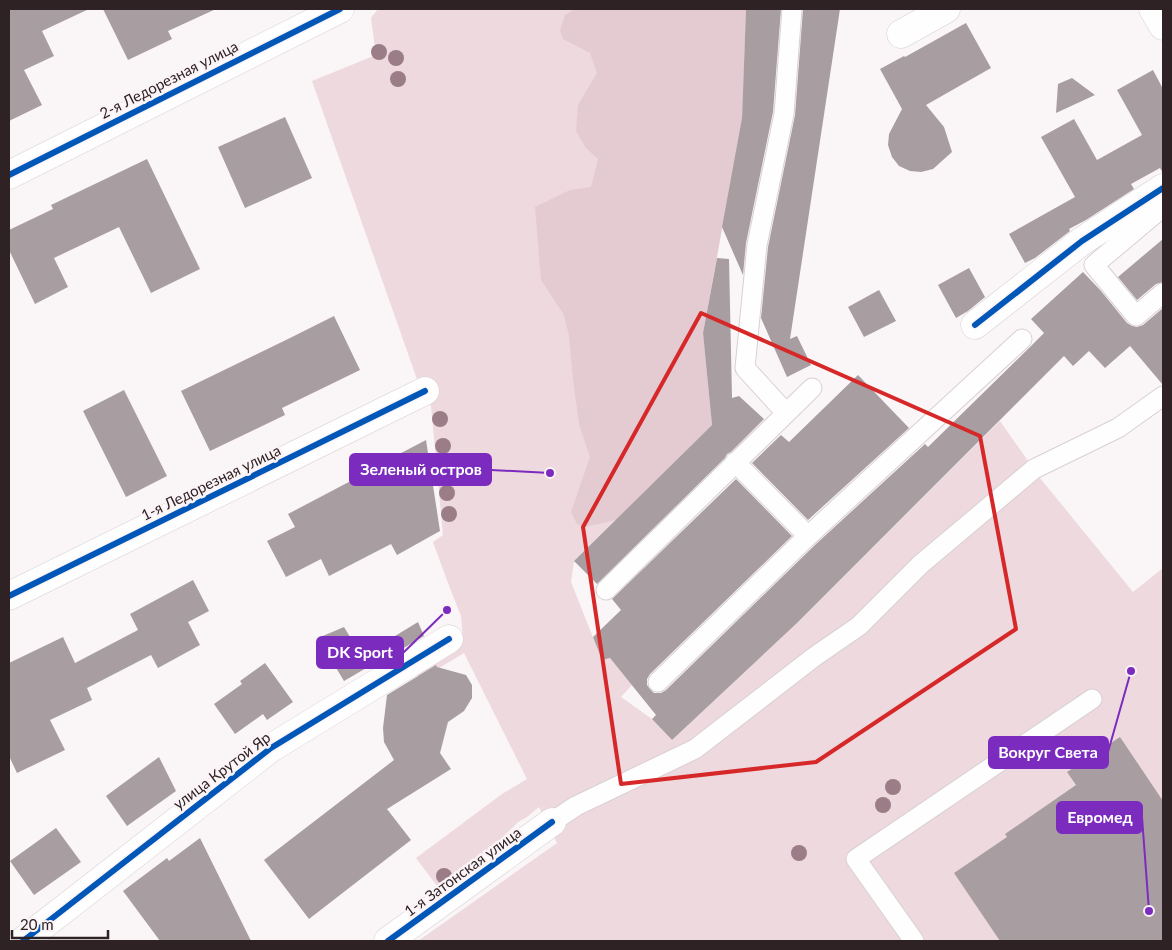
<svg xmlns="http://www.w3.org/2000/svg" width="1172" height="950" font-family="Lato,sans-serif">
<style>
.green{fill:#edd9de}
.forest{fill:#e4cbd2}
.building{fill:#a89ea1}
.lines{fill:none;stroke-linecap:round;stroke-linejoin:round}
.lane-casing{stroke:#d9d0d3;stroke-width:21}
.street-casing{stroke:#d9d0d3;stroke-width:29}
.lane{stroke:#fefefe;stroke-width:19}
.street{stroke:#fefefe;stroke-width:28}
.cycleway-casing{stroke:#fbf4f6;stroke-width:9}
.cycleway{stroke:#0057b8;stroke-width:6}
.tree{fill:#9a7d87}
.marked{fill:none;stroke:#d62828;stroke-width:4;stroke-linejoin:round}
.labels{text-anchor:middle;stroke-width:5;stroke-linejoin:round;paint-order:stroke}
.street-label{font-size:15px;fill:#2e2225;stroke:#fbf4f6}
.leader{fill:none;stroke:#7b2cbf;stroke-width:2}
.callout-dot{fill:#7b2cbf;stroke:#fbf4f6;stroke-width:2}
.callout{fill:#7b2cbf;stroke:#7b2cbf;stroke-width:2}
.callout-label{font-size:16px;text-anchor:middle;font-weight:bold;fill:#fff}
</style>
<rect width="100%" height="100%" fill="#faf5f7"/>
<path class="green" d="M378,9H746L742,119L703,333L712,425L574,561L571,582L602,660L610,658L632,685L621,697L652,719L672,740L797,623L1000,421L1040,478L1133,592L1163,568V941H418L557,843L539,807L527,817L518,822L493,847L437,886L416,858L502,794L527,779L464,653L419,680L415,667L463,640L461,616L448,583L433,542L443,535L431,406L418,382L312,81L376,55L371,18Z"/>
<path class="forest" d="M575,9H746L742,119L703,333L712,425L616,520L585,527L577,524L571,512L590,457L579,424L573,379L569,336L564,315L541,280L535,207L570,190L591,187L598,159L586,148L576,131L578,105L597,73L590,53L563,39L560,30L565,15Z"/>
<g class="building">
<path d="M9,9H89L42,31L54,56L24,70L42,105L9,121Z"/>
<path d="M103,9H216L168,31L172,39L128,60Z"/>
<path d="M746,9H781L773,112L746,243L743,275L722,227L742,118Z"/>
<path d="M803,9H840L790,339L797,336L811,365L787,377L761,318L768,247L795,115Z"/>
<path d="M966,23L991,68L926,105L944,127L952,152L933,169L921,172L910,171L899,166L892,157L888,145L889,134L902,109L880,69L904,56L905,57Z"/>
<path d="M1153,70L1163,89V173L1160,168L1131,184L1134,189L1086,220L1069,229L1070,231L1035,258L1025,263L1009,234L1075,197L1041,137L1074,119L1097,160L1142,135L1117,90Z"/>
<path d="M1072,78L1095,95L1056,113L1058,84Z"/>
<path d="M285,117L312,178L245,208L218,147Z"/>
<path d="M147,159L200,269L151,293L119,227L54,258L68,287L35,304L9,250V230L53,209L51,205Z"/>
<path d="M1163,239V282L1156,284L1137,300L1118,277Z"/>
<path d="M717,258L729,259L732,398L739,396L764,419L731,452L727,454L725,458L597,584L574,561L712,425L703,333Z"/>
<path d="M969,268L985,297L968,311L956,318L938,285Z"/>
<path d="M1083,272L1101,291L1127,323L1132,326L1137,327L1143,325L1163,308V385L1130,346L1105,368L1089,351L1073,366L1064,356L797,623L672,740L652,719L656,715L610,658L602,660L593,637L621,610L612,599L736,479L792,536L650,674L647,679V685L650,689L654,693H661L666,690L816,544L925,444L928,447L1030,347L1044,333L1031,319Z"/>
<path d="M879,290L896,321L864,337L848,307Z"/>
<path d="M334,316L360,370L282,408L285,415L210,451L181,391L288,339Z"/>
<path d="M858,375L909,428L808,520L752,463L781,435L789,442Z"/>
<path d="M124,390L167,476L126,497L83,411Z"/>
<path d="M426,440L440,531L397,555L391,544L329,576L321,559L286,577L267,541L295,527L288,514L364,474L363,473Z"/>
<path d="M193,580L209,611L188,622L200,645L158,668L151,655L87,688L92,700L50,720L65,750L17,773L9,756V663L63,637L75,663L138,630L130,614Z"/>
<path d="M418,622L424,636L392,655L395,636Z"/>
<path d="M344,627L368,667L344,681L318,638Z"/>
<path d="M265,663L293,702L267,720L263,714L235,734L214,704L242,684L240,681Z"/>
<path d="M436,665L437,667L466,675L472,685V698L464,711L448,722L440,753L451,769L387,809L411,840L309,919L264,860L394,760L384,742L383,728L387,695Z"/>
<path d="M1120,737L1163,801V941H1000L954,873L1007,837L1005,834L1076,785L1067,772Z"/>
<path d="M159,757L176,791L127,826L106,796Z"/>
<path d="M56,828L81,862L34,895L10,861Z"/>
<path d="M200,838L251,941H160L123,891L167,858L169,861Z"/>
</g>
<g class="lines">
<g class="lane-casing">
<g id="lane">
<path d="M1163,207L1094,265L1136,316L1163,293"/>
<path d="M786,413L745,368L757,245L784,114L792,9"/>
<path d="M735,462L808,536"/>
<path d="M606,590L812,388"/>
<path d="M658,682L808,536L1022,339"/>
<path d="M552,822L576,806L695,749L814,657L859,626L921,564L1034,469L1118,428L1163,396"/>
<path d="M914,941L856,859L1092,699"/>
</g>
</g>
<g class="street-casing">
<g id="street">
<path d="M1153,9L1163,26"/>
<path d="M901,34L946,9"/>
<path d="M9,175L340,9"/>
<path d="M975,325L1082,241L1163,188"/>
<path d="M9,596L425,391"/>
<path d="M23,941L271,748L449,639"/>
<path d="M388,941L552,822"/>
</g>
</g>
<use href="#lane" class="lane"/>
<use href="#street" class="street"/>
<g class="cycleway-casing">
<g id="cycleway">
<path d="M9,175L340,9"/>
<path d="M975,325L1082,241L1163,188"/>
<path d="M9,596L425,391"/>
<path d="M23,941L271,748L449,639"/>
<path d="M388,941L552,822"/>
</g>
</g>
<use href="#cycleway" class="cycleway"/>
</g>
<g class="tree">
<circle cx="379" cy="52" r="8"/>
<circle cx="396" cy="58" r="8"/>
<circle cx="398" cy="79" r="8"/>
<circle cx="440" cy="419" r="8"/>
<circle cx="443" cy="446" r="8"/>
<circle cx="447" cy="493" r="8"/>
<circle cx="449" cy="514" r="8"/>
<circle cx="893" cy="787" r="8"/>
<circle cx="883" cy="805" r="8"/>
<circle cx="799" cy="853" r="8"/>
<circle cx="444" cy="876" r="8"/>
</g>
<path class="marked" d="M701,313L980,436L1016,629L816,762L621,784L583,527Z"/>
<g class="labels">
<g class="street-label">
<text transform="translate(169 80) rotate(-27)" y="5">2-я Ледорезная улица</text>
<text transform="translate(211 483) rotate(-26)" y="5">1-я Ледорезная улица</text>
<text transform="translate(222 771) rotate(-37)" y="5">улица Крутой Яр</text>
<text transform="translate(463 872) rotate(-36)" y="5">1-я Затонская улица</text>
</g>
</g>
<path class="leader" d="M550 473L491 470M447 610L403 653M1131 671L1108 752M1149 911L1142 817"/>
<g class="callout-dot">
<circle cx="550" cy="473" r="5"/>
<circle cx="447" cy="610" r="5"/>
<circle cx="1131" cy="671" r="5"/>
<circle cx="1149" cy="911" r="5"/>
</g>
<g class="callout">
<rect x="350" y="454" width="141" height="31" rx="5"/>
<rect x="317" y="637" width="86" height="31" rx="5"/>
<rect x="989" y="737" width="119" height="31" rx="5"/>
<rect x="1057" y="802" width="85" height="31" rx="5"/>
</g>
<g class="callout-label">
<text x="421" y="475">Зеленый остров</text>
<text x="360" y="658">DK Sport</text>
<text x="1048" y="758">Вокруг Света</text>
<text x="1100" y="823">Евромед</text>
</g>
<rect width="1172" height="950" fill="none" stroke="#2e2225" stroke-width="20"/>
<path d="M12 930v8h96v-8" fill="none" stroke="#2e2225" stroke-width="2.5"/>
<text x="20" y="930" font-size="15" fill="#2e2225" stroke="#fbf4f6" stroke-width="4" paint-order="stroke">20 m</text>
</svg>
